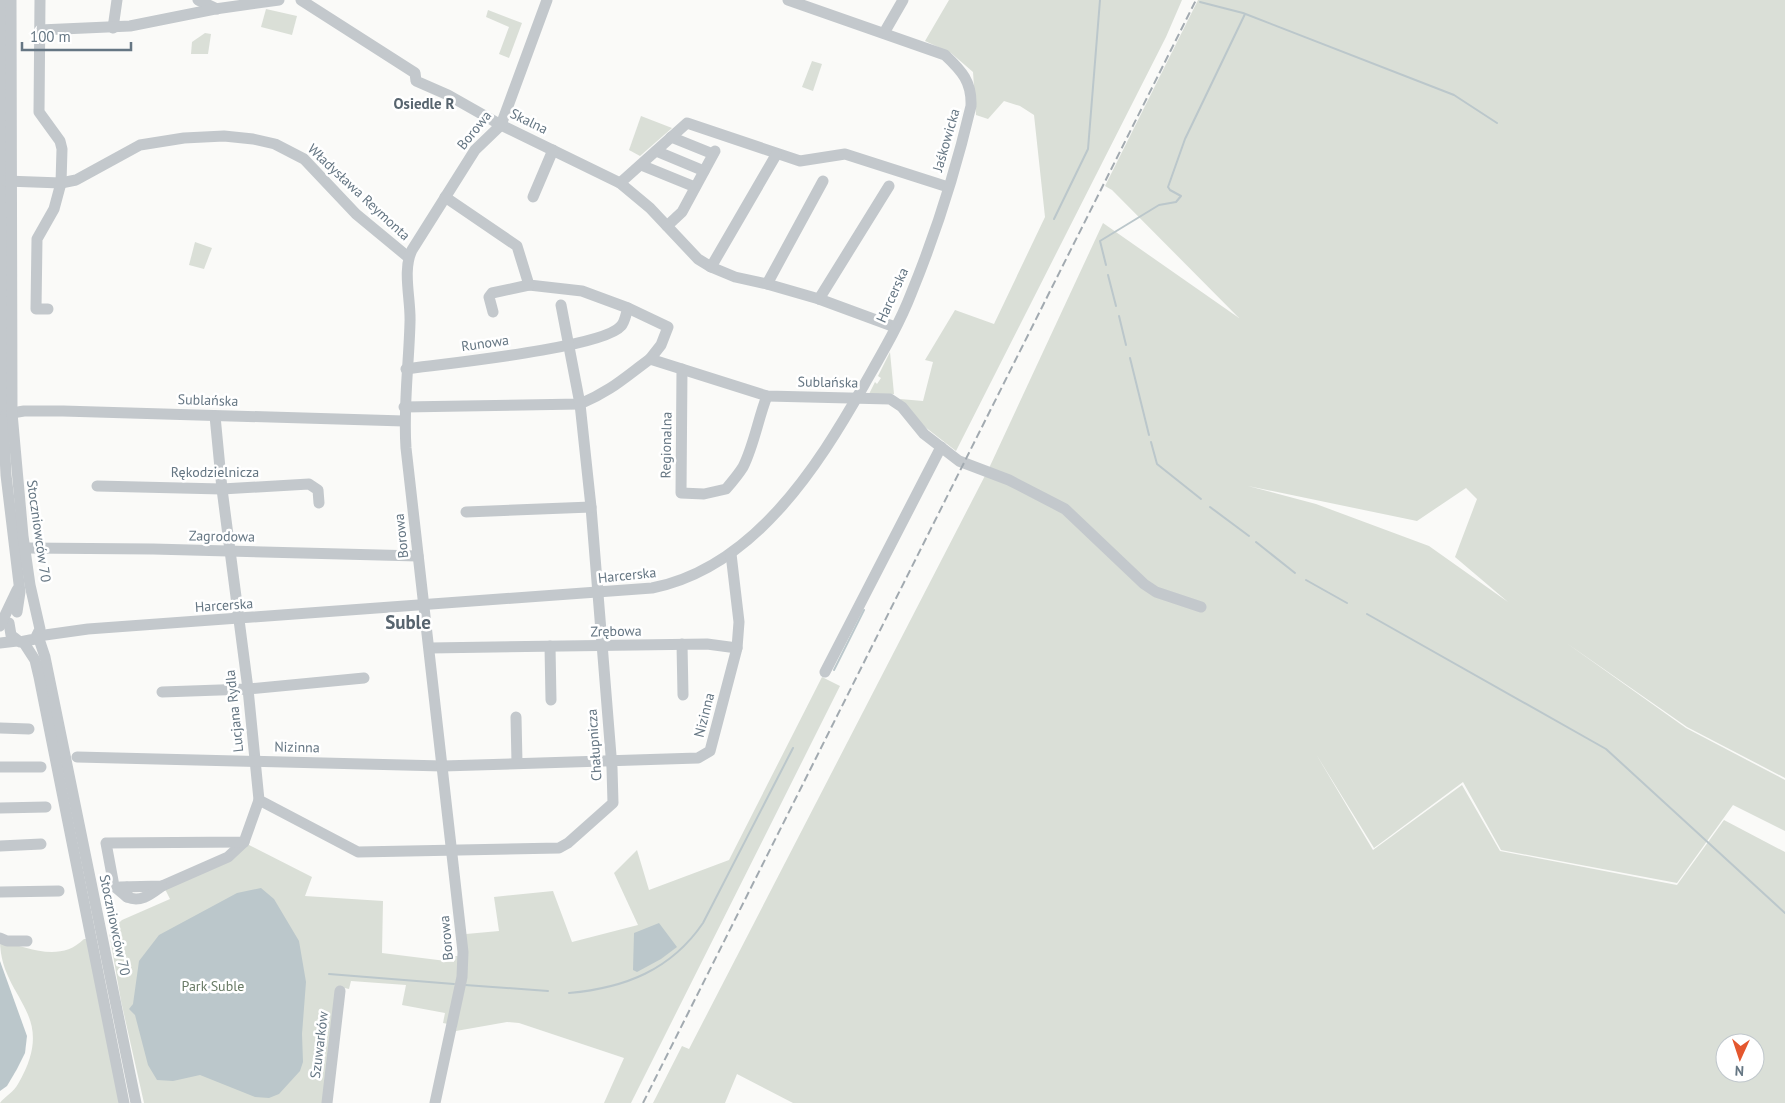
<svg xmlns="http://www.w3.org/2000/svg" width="1785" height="1103" font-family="'PT Sans',sans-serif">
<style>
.green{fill:#dadfd7;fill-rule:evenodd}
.water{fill:#bbc7cb}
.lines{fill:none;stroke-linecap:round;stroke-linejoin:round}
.stream{stroke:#bbc7cb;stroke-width:2}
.minor{stroke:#c3c8cc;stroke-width:11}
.rail{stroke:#a2aab0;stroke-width:2;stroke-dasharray:8 4;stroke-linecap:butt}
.labels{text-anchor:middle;stroke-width:5;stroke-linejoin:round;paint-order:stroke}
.street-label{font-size:14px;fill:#657683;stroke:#fff}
.park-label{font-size:14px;fill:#687a64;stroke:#fff}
.neighbourhood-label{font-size:15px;font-weight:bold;fill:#57646e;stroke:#fff}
.district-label{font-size:19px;font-weight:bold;fill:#57646e;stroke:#fff}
</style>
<rect width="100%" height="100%" fill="#fafaf8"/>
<g class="green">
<path d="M949,0H1182L1166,37L956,451L916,420L900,399L923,401L933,362L925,360L955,310L994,324L1045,217L1034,115L1020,106L1004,101L988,119L976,115L973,72L951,53L925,41Z"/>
<path d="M1198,0H1785V778L1687,727L1565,642L1686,728L1785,780V831L1733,805L1677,883L1501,850L1463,782L1374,848L1316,754L1373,850L1462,785L1500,851L1677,885L1724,820L1785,852V1103H793L737,1074L725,1103H653L682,1046L689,1049L990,466L1103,223L1239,318L1112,190L1105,186ZM1248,486L1417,521L1466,488L1477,499L1455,557L1508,602L1429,546L1316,504ZM1725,1043H1755V1073H1725Z"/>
<path d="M266,9L297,16L292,35L261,27Z"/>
<path d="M488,10L522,23L509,58L499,54L509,27L486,17Z"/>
<path d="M205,33L211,34L208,54H191L192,42Z"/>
<path d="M812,61L822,64L813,91L802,87Z"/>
<path d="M641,116L672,128L640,156L629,150Z"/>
<path d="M195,242L212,248L204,269L189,265Z"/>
<path d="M890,352L894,394H869L875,382L877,384L881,378L878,376Z"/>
<path d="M822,677L840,686L631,1103H604L624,1058L519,1023L507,1022L456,1031L466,934L499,931L494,897L553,891L572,942L638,925L614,873L637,850L649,890L729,860Z"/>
<path d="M247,844L312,877L305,896L383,901L382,953L454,962V956H460V967L448,1024L443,1023L445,1013L402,1005L406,985L351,981L349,989L340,987L327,1103H144L121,1001L109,932L122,920L170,899L165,889Z"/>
<path d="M84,939H88L119,1103H0C4,1097 14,1092 18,1084C60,1012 0,1000 0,940C28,948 60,963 84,939Z"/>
</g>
<g class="water">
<path d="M261,888L274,899L299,941L306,982L302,1034L303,1062L300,1071L279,1094L269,1098L255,1097L200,1075L173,1081L157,1080L148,1065L135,1015L129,1009L133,1004L139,961L159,935L237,893Z"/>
<path d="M659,923L677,947L661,959L637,972L633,970L634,933Z"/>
<path d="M0,961L27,1036L25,1053L17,1069L7,1086L0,1091Z"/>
</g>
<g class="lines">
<g class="stream">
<path d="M1200,2L1243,13L1454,95L1497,123"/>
<path d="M1054,219L1088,149L1100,0"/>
<path d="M1106,265L1100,241L1159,205L1176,202L1181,196L1170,190L1168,187L1185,139L1245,14"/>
<path d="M1108,275L1116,306"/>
<path d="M1119,316L1126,345"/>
<path d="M1130,358L1149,435"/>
<path d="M1151,442L1157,464L1201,499"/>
<path d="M1210,507L1249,536"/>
<path d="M1256,542L1295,573"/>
<path d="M1306,580L1347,603"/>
<path d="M1367,614L1606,749L1785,913"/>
<path d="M834,670L864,610"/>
<path d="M329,974L454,984"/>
<path d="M465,985L548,991"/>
<path d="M569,993C625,988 671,970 703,923L793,748"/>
</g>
<g class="minor">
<path d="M4,0L2,394L6,475L20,592L17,612"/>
<path d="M40,0L39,112L60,141L62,149L61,183L54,209L37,239L36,309H48"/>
<path d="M198,0L217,9"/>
<path d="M301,0L415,73L416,81L448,95L501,125L620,183L650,208L698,259L711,267L735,277L767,284L819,299L895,327"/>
<path d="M113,28L117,0"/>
<path d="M40,30L130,26L215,9L279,0"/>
<path d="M884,33L903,0"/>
<path d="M671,137L713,154"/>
<path d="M656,151L704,171"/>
<path d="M641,165L695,187"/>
<path d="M6,181L61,183L76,180L140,145L184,138L224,136L253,139L275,144L304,159L356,214L408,257"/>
<path d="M620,183L687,123L800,161L845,154L948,187"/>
<path d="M445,197L517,246L529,285L582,291L628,308L668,327L661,345L650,359"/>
<path d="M533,197L553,150"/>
<path d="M667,226L682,212L715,151"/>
<path d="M711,267L776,155"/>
<path d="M767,284L823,181"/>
<path d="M819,299L889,186"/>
<path d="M493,312L489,297L492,293L529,285"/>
<path d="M406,369C441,364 603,348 621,326C625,322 626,313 628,308"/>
<path d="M682,369L681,493L704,494L726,489C732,482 738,475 743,467C754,445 758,419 767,396"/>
<path d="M404,407L580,404C611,391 624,378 650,359L767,396L890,399L902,407L924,434L959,461L1009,480L1065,509L1144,584L1156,592L1201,607"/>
<path d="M6,414L24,411H63L404,421"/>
<path d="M215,416L222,489L248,689L259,800L358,852L559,848L568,843L613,803L612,768L591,507L580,404L561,305"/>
<path d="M97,486L222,489L309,484L318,490L319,503"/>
<path d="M466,512L591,507"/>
<path d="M25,548L153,549L418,556"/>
<path d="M9,623L11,635L20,642L35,639L40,629L30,585L23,536L12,413L11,0"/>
<path d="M0,626L17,590"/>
<path d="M38,636L88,629L652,588C753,568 817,468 864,385C881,355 899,325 911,294C936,233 956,170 971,106C972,82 962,71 945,55L788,0"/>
<path d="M38,636L45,657L136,1103"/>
<path d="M0,643L17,641"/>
<path d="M24,643L35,660L39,677L124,1103"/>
<path d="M682,644L683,695"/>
<path d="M550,646L551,700"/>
<path d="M430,648L707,644L737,648"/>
<path d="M825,672L941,447"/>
<path d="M162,692L248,689L364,678"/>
<path d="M516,717L517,763"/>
<path d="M0,728L29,729"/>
<path d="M77,757L443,766L698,758L710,751L737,648L739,622L731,554"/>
<path d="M0,767H41"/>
<path d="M0,808L46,807"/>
<path d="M0,846L41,844"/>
<path d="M120,887L162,886L228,857L244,842"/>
<path d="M127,887V897L114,886L106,843L244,842L259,800"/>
<path d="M0,892L59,891"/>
<path d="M127,897C141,903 151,894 162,886"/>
<path d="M0,938L7,941H27"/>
<path d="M327,1103L340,991"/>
<path d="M435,1103L462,977L463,952L406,448C403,406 409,364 410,322C411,300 402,270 412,250L475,150L501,125L547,0"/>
</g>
<path class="rail" d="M643,1103L1196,0"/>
</g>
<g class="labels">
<g class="street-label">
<text transform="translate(529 121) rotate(26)" y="5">Skalna</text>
<text transform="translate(474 130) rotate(-51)" y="5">Borowa</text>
<text transform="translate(946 140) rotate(-74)" y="5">Jaśkowicka</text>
<text transform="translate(359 192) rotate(43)" y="5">Władysława Reymonta</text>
<text transform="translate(892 295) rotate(-66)" y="5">Harcerska</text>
<text transform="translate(485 343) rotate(-8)" y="5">Runowa</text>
<text transform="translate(828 382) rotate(1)" y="5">Sublańska</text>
<text transform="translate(208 400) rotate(2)" y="5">Sublańska</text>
<text transform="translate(666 445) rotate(-89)" y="5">Regionalna</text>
<text x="215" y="477">Rękodzielnicza</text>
<text transform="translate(39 531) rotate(82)" y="5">Stoczniowców 70</text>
<text transform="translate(222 536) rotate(1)" y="5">Zagrodowa</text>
<text transform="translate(401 536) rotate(-96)" y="5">Borowa</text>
<text transform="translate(627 575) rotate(-6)" y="5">Harcerska</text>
<text transform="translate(224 605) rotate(-4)" y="5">Harcerska</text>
<text transform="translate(616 631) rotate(-1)" y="5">Zrębowa</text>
<text transform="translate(234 711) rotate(-96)" y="5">Lucjana Rydla</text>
<text transform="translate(704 715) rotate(-76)" y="5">Nizinna</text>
<text transform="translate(594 745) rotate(-94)" y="5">Chałupnicza</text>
<text transform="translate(297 747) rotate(1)" y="5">Nizinna</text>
<text transform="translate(115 925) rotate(78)" y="5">Stoczniowców 70</text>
<text transform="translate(446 938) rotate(-95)" y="5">Borowa</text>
<text transform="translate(319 1045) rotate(-83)" y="5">Szuwarków</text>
</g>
<g class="park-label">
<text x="213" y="991">Park Suble</text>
</g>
<g class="neighbourhood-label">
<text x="424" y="109">Osiedle R</text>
</g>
<g class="district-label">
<text x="408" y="629">Suble</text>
</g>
</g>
<g transform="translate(1740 1058) rotate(183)"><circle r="24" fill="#ffffff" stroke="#c1c8cd"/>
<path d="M0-4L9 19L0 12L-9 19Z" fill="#e4572e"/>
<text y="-8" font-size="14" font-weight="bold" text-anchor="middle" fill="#657683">N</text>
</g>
<path d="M22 42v8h109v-8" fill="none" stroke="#657683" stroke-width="2.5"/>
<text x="30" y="42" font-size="15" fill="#657683" stroke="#ffffff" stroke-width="4" paint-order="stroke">100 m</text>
</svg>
